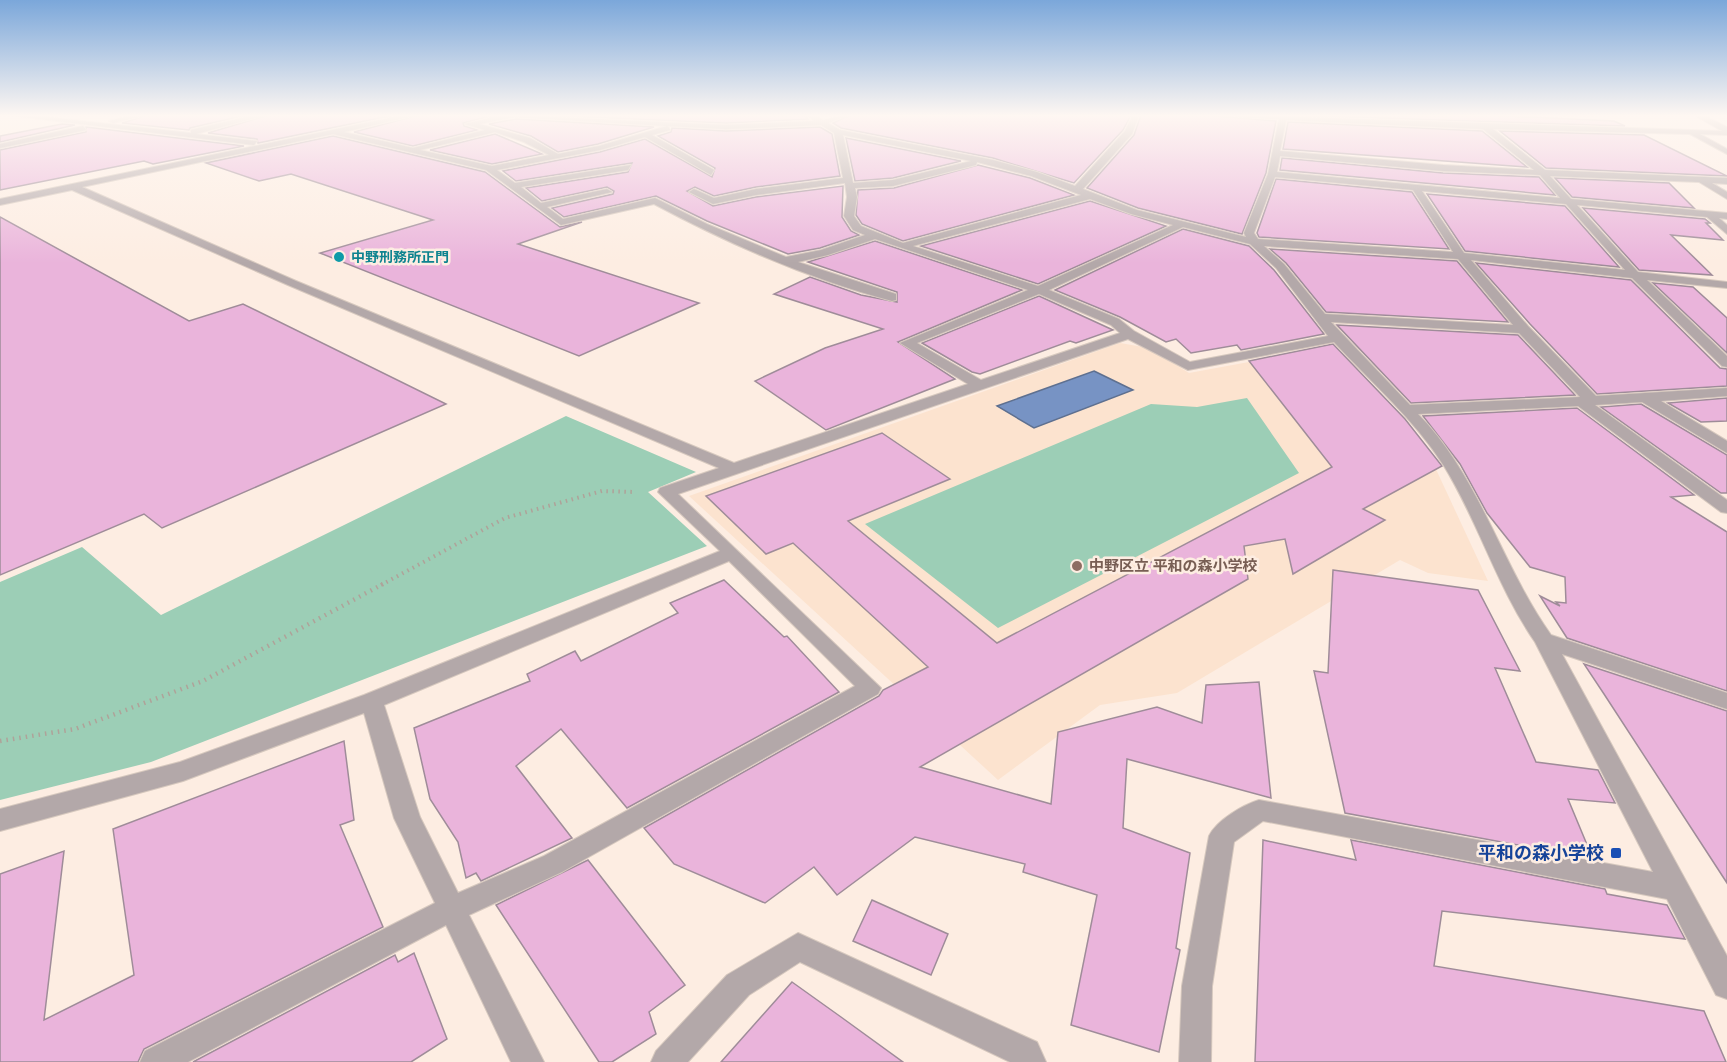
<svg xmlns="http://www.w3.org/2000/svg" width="1727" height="1062" font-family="Raleway,'Noto Sans JP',sans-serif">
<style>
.built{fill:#fce3cf}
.green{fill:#9cceb6}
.water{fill:#7793c4;stroke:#5e7090;stroke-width:1.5}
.building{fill:#eab4db;stroke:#9f8c99;stroke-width:1.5}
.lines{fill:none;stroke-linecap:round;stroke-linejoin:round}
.minor-casing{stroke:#d6c8be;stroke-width:2}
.path-far1{stroke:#afa299;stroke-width:4;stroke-dasharray:1.5 4.5;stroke-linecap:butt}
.path{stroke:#afa299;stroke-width:4.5;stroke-dasharray:1.5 5;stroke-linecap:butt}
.minor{fill:#b3a8a9;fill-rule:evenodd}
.culture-dot{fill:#0f9aa8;stroke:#fdede2;stroke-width:2}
.education-dot{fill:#8d6e63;stroke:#fdede2;stroke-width:2}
.transit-dot{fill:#1a4fb4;stroke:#fdede2;stroke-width:2}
.labels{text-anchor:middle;stroke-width:5;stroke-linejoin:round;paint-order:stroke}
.far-culture-label{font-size:14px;font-weight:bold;fill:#0d838f;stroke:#fdede2;text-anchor:start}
.education-label{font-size:15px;font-weight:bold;fill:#785e54;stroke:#fdede2;text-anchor:start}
.near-transit-label{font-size:18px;font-weight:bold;fill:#164399;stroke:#fdede2;text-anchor:end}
</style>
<rect width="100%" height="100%" fill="#fdede2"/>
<path class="built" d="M1120,343L1149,348L1189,373L1303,352L1434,465L1488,581L1428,573L1400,560L1177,693L1100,705L998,780L689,496Z"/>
<g class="green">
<path d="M1247,398L1299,473L998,628L865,524L1151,404L1197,407Z"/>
<path d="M566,416L696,472L648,492L707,546L151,762L0,800V582L82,547L161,615Z"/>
</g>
<path class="water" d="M1094,371L1133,390L1034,428L997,406Z"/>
<g class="building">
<path d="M148,115H246L190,128L189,130L122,123Z"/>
<path d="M268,115H394L258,143L257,139L208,133Z"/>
<path d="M419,115H494L463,123L464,126L477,130L413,146L354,132Z"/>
<path d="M546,115H804L808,119L726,123Z"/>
<path d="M850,115H1131L1123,130L1074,183L993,158L841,128L833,123Z"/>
<path d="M1141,115H1205L1276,121L1266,173L1242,234L1138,208L1087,188L1134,135Z"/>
<path d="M1293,115H1486L1614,121L1625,126Z"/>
<path d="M516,119L654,127L598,144L558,152L531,136L489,124Z"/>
<path d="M1288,122L1482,131L1527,167L1283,149Z"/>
<path d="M62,124L75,125L0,142V136Z"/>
<path d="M86,127L244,146L153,164L144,161L0,190V150L86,132Z"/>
<path d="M820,127L832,134L840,176L756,187L714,196L695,187L687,191L713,206L756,197L843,186L842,217L851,231L859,235L820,248L788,254L707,221L656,196L564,217L552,208L613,194L614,191L607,187L542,201L526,188L628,172L632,163L516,181L503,171L600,152L645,139L712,177L715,168L658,136L671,132L672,128L726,131Z"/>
<path d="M1500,131L1644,135L1727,176L1546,168Z"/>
<path d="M495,134L542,154L492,164L430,150Z"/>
<path d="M333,136L485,172L560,227L582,222L518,244L699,303L579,356L320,253L433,220L291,174L259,181L206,163Z"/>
<path d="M846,138L961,161L893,178L855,181Z"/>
<path d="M1282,158L1443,173L1539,177L1555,195L1280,170Z"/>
<path d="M978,165L1030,178L1074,195L903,241L862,224L856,215L858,190L894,188Z"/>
<path d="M1555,178L1669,183L1694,208L1572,197Z"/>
<path d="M1276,179L1412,192L1449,249L1259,237L1257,233Z"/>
<path d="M1427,194L1565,206L1619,267L1465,251Z"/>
<path d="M1090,201L1166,226L1038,284L921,246Z"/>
<path d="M1583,208L1705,219L1710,223H1706L1723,240L1671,235L1712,275L1639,270Z"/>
<path d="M0,217L189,321L243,304L446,404L162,528L144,514L0,575Z"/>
<path d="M1183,229L1249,246L1274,270L1324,334L1241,350L1237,345L1191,353L1176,339L1166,342L1120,317L1055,290Z"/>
<path d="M875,241L1022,290L898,342L955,379L826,430L755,381L825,348L883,329L774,294L810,277L861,295L897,302V292L808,262Z"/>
<path d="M1270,249L1457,261L1508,322L1326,312L1286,263Z"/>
<path d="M1476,263L1631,280L1720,368L1727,369V386L1597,394L1530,324Z"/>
<path d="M1653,283L1693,287L1727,318V353Z"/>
<path d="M1039,296L1113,330L1076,343L1070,341L980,374L972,372L922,343Z"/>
<path d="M1337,325L1518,335L1575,395L1411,403Z"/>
<path d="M1333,344L1405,419L1442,466L1363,509L1385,520L1293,574L1285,539L1244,546L1248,579L920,767L1051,804L1058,732L1157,707L1202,723L1206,685L1259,682L1271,798L1127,759L1123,828L1190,853L1176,948L1180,950L1159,1052L1071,1025L1097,895L1023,872L1025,864L915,837L837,895L814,867L765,903L674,864L644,828L879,696L883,690L928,667L793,543L766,554L706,496L882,433L950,479L848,521L997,643L1332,467L1249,361Z"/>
<path d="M1727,398V421L1701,422L1668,403Z"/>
<path d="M1641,404L1727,455V493H1721L1601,407Z"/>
<path d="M1577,408L1694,495L1671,497L1727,532V691L1567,638L1540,596L1560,606L1556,602L1566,603L1565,577L1530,567L1487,513L1460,464L1423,416Z"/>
<path d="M1333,570L1478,590L1520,671L1495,668L1536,762L1598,770L1615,803L1568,799L1593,859L1345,813L1314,671L1328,673Z"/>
<path d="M724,580L784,637L787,636L839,692L627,808L561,729L516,766L572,838L481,881L476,873L466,878L458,842L430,799L414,728L530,681L527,674L575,651L581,661L678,613L670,603Z"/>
<path d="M1584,664L1727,711V883L1604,694Z"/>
<path d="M344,741L354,820L340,825L383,927L144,1049L138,1062H0V874L64,851L44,1020L134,975L113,829Z"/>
<path d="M1263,840L1356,860L1351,840L1605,889L1607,894L1667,905L1685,939L1442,911L1434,966L1704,1011L1726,1062H1255Z"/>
<path d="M588,860L685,985L649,1012L656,1034L612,1062H599L496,905Z"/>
<path d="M872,900L948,934L931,975L853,941Z"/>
<path d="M414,953L447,1039L411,1062H193L395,955L398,962Z"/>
<path d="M792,982L841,1017L903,1062H721Z"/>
</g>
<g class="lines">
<g class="minor-casing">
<g id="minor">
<path d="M8,115H28L191,133V130L254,115H266L196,134L257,141L254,145Z"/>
<path d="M133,115H146L113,123L109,121Z"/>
<path d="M404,115H417L344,132L413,148L485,130L465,124L502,115L726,125L814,121L806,115H814L823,120L848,115L828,123L840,130L993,160L1037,172L1075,186L1125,131L1133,115H1139L1132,134L1083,189L1137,210L1246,237L1244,233L1268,174L1279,119L1237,117L1234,115L1722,131L1694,115H1703L1727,127V135L1700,134L1727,149V154L1690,134L1493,129L1545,170L1727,178V184L1712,183L1727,192V199L1699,182L1550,176L1571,199L1727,213V219L1719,218L1727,225V234L1707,217L1577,205L1638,272L1727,282V288L1647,280L1727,356V367L1722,366L1632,278L1471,260L1528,326L1596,396L1727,388V396L1661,401L1727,441V453L1642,402L1595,405L1727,500V513L1721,512L1578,406L1418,414C1480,477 1501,565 1551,635L1727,693V709L1562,654L1727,956V999L1716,995L1667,899L1263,821L1234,842L1212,986L1211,1062H1179L1182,986L1209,836C1217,820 1243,805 1259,800L1653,872L1535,642C1497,587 1479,523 1444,466C1415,420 1371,382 1334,342L1188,370L1128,339L678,494L881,688L878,694L562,872L469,915L544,1062H511L446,925L188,1062H140L145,1051L435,903L394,818L364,713L183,781L0,831V809L180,762L364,695L720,551L658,492L660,488L719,468L288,285L72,190L0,205V199ZM514,117H516L667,126L599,146L558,154L530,138L479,124ZM1286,120L1483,129L1534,170L1443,165L1280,151ZM821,125L834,133L843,178L756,189L714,198L694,189L689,192L713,204L756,195L845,183L847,197L844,216L853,230L865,235L821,250L786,257L707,224L655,198L563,219L547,207L612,192L607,189L541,203L521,187L628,170L631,165L515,183L497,170L600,150L645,137L711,175L714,170L652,135L670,130L668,126L726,129ZM495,132L524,142L549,155L492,166L420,150ZM333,134L486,170L561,225L654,204C727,243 812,280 892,301L896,300V294L798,262L828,255L875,239L1028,290L900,343L968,384L734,463L296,281L82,187ZM843,135L971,161L893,180L853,183ZM1280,156L1443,171L1540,175L1560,198L1277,172ZM977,162L1031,176L1081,195L903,243L861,226L854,216L857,197L855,188L893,186L976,165ZM1275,177L1413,190L1453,252L1258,239L1254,233ZM1422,191L1566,204L1625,270L1464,253ZM1090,199L1131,214L1173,225L1038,286L913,246ZM1183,227L1250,244L1276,268L1328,336L1190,362L1134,331L1119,319L1049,290ZM1264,246L1458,259L1513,325L1325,314L1284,264ZM1039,294L1111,325L1120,333L981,380L917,343ZM1331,322L1519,333L1580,397L1410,405ZM729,561L855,686L544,856L458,893L420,817L384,705Z"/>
<path d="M83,126L86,130L0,148V144Z"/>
<path d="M798,933L1037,1042L1046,1062H1010L800,962L749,995L688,1062H651L656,1051L727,975Z"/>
</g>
</g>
<path class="path-far1" d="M381,585L505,518L602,491L635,492"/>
<path class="path" d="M0,741L75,729L203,681L383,584"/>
<use href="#minor" class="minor"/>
</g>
<linearGradient id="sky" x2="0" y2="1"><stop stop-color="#7ba7da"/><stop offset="0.44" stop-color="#fef7f2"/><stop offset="1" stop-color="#fef7f2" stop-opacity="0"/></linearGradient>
<rect width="1727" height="263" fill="url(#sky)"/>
<circle class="culture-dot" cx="339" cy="257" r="6"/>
<circle class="education-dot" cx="1077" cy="566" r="6"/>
<rect class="transit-dot" x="1610" y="847" width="12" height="12" rx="3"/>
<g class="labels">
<g class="far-culture-label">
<text x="351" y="262">中野刑務所正門</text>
</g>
<g class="education-label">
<text x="1089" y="571">中野区立 平和の森小学校</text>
</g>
<g class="near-transit-label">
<text x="1604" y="859">平和の森小学校</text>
</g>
</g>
</svg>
